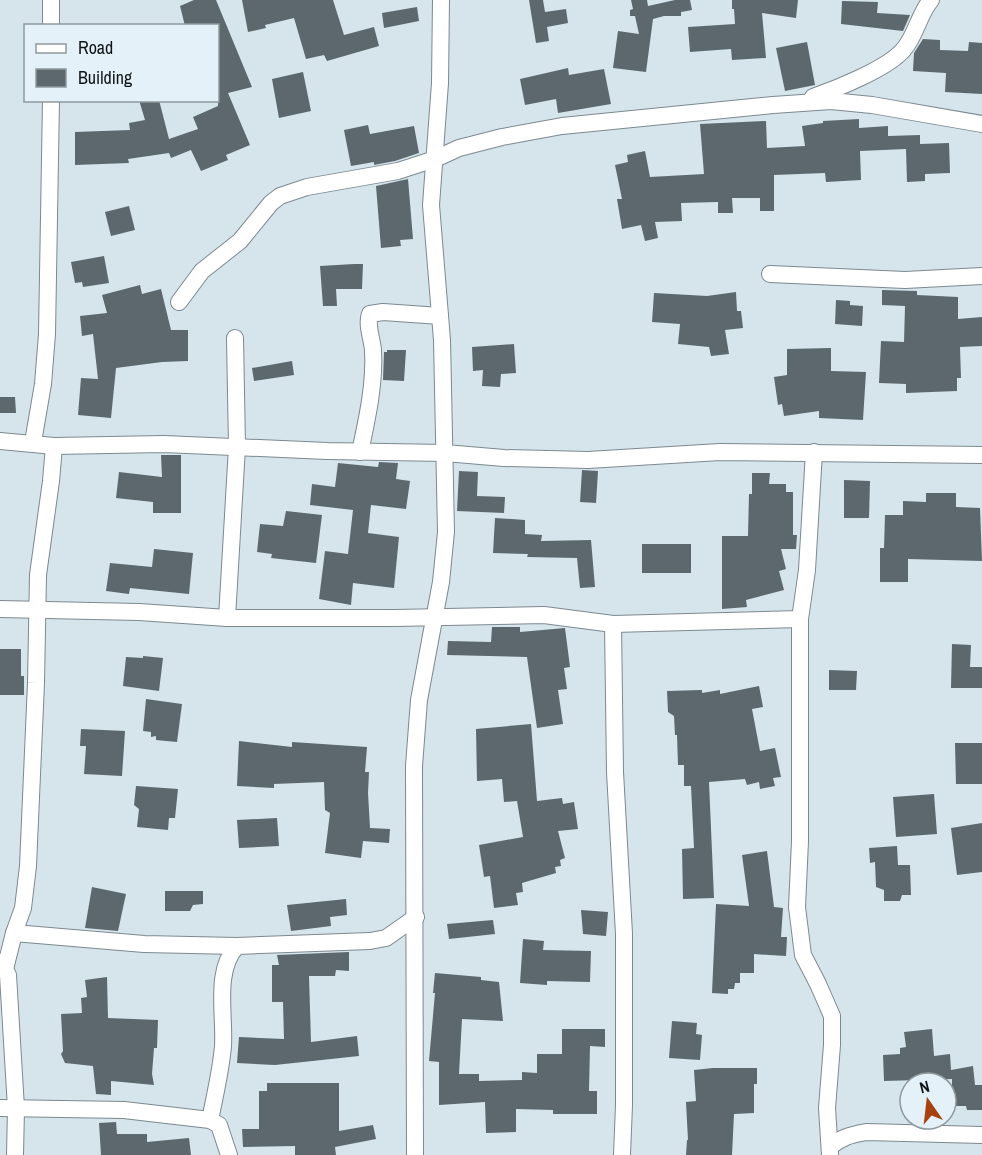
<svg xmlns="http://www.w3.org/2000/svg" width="982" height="1155" font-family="'Archivo Narrow',sans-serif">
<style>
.building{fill:#5c686e}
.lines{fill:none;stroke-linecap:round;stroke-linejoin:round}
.minor-casing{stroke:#7c8990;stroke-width:18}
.minor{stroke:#fff;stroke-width:16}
</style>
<rect width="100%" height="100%" fill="#d6e4ec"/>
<g class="building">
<path d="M194,0H216L252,87L228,93L250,145L226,155L228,160L201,171L191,150L171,158L169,153L128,159L129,163L75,165V132L130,130L129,123L145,120L139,100H159L169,139L198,129L193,117L218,106V26H185L180,6Z"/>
<path d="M242,0H333L344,35L374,27L379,46L327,61L324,55L306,59L294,18L265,25L266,28L248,32Z"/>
<path d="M529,0H543L545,12L566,9L568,23L547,27L549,41L536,43Z"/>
<path d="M631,0H647L648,6L675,0H690L692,10L681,12V16H664L653,19L646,72L613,68L618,31L639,34L635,16H630V10L633,9Z"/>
<path d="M732,0H798L796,18L762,13L766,58L732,60L731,49L690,52L688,27L735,24L734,9H732Z"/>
<path d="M842,1L878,2L877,13L910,15L903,31L841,24Z"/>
<path d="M417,7L419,21L384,28L382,13Z"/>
<path d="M923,39L940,40V50L968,51L969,42L982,43V94L945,92L946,73L913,71L914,53Z"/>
<path d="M807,42L815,85L785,91L776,48Z"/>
<path d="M568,68L569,75L604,69L611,104L558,113L556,99L525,105L520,79Z"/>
<path d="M303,72L311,111L279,118L272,79Z"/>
<path d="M859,119V128L888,126V136L920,135V144L949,143L950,173L925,174V181L907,182L906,149L860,151L861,180L826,182L825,173L774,175V211H760V198H732L733,213H718V202L681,203L682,221L655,222L658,238L645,241L641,225L622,229L617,199H622L615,165L628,162L627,155L645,151L650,177L704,174L700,124L766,121L767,148L805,146L802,126L823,123V121Z"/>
<path d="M368,125L370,134L414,126L419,153L395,161L374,165V162L351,166L344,130Z"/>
<path d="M408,179L413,239L400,240L401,246L381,248L376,186Z"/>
<path d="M129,206L135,230L111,236L105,212Z"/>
<path d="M104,256L109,283L83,287L82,282L75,283L71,262Z"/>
<path d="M354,264H363L362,289H336L337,306H323L320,266Z"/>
<path d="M140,285L142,294L161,289L171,330H188V361L162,362L116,368L111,418L78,415L81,378L98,379L93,334L82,336L80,316L107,313L102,295Z"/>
<path d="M882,290L917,291V295L958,297V319L982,317V346L960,347L961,378H957V391L906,393V384L879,383L881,341L904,342L905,306L882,305Z"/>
<path d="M736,292L737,311H741L743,328L725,330L729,354L711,356L709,347L678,344L680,324L652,322L654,293L707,296Z"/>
<path d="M836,300L850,301V305L863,306L862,326L835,324Z"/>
<path d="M514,344L516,373L501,374L500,387L482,386L483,370L473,371L472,347Z"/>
<path d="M831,348V371L866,372L863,420L819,418V411L784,416L782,404L778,405L774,377L787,375V349Z"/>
<path d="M387,350H406L404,381L383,380L384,352H387Z"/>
<path d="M292,361L294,375L254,381L252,368Z"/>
<path d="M0,397H15L16,413H0Z"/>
<path d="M161,455H181V513H153V502L116,498L119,472L162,477Z"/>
<path d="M379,462L398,463L396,479L410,481L406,509L371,505L368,533L399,537L394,588L353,583L351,605L319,599L325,551L348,554L353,510L310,505L312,484L335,487L338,463L378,467Z"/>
<path d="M582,470L598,471L596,503L580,502Z"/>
<path d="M459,471L478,472L477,496L505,497L504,513L457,511Z"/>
<path d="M752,473H770L769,484H786V492H793V535H797L796,549H781L786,569L779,571L784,590L746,600L747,607L722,609V536H748L749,494H752Z"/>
<path d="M844,480L870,481L869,518H844Z"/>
<path d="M926,493H956V507L980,508L982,561L908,559V582H880V548H884L885,515H903V501L926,502Z"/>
<path d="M286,511L322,515L316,563L271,558L272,554L257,552L260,524L283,526Z"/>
<path d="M495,518L525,520V534L542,535L541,541L591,540L595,587L580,588L577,558L527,557L528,554L493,553Z"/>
<rect x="642" y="544" width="49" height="29"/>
<path d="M154,549L193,553L189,594L130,588L129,594L106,591L110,563L152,567Z"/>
<path d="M492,627H520V632L565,628L570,667L564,668L567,689L558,690L563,724L537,728L527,657L447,655L448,641L491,642Z"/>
<path d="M952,644L971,645L970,667H982V688H951Z"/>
<path d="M0,649H21V676H24V695H0Z"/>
<path d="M143,656L163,658L159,691L123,686L126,657L143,658Z"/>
<path d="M829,670L857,671L856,690H829Z"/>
<path d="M759,686L763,707L752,709L760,751L775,748L781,777L773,778L775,786L760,789L759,782L747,785L745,779L709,782L714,898L683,899L682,849L694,848L691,786H684V765H678L677,735H675L674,716L668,712L667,691L702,690V693L720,690V694Z"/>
<path d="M146,699L182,704L177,742L156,740V736L151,737V732L143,731Z"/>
<path d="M531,724L537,801L562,798L563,804L574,802L578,829L558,831L565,858L560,860L561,866L555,867L556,873L522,883L523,892L516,893L518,905L494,908L490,876L484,877L479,845L523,837L517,801L504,802L502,779L477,781L476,729Z"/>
<path d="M81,729L125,731L122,776L84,774L86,746H80Z"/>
<path d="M239,741L292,747V742L367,747L365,772H369L368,793L370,828L390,829L389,843L363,841L361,858L325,853L330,813L325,810L324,782L274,784V788L237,786Z"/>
<path d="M955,743H982V784H956Z"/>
<path d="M136,786L178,789L175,818H169L168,830L137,827L139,809L134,805Z"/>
<path d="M934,794L937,834L896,837L893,797Z"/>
<path d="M277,818L279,846L239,848L237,820Z"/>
<path d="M982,823V872L957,875L951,828Z"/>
<path d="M897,846L898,865H910L911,895H902L900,901H884V890L876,887L875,862L870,863L869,848Z"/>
<path d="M767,851L774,907L783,908L781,937H787L786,956L754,954V973H740V983H735L734,989H728V994L712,993L716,904L749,906L742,855Z"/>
<path d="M92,887L126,894L118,931L85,928Z"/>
<path d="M165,891H203V904L193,905L190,911H165Z"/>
<path d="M346,899L347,915L330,917L331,926L291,931L287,905Z"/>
<path d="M581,910L608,912L606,936L583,934Z"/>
<path d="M493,920L495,934L449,939L447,924Z"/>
<path d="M523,939L544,941L543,950L591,951L590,982L547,981V985L520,983Z"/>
<path d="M349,952V971L336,970L335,976H309L311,1042L357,1036L359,1056L275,1065L237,1063L239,1037L284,1039L283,1002H272V965H279L277,955Z"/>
<path d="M435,973L481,977V980L499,982L503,1021L462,1019L459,1074H479V1081L522,1080V1072L537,1073V1054H562V1029H605V1047L590,1046L589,1091H597V1114H553V1110L516,1109V1132L486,1133L485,1102L439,1105V1062L429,1061L435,993H433Z"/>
<path d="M107,977L108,1018L158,1020L157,1048H154L152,1074L154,1085L111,1081V1095L96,1094L93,1066L65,1063L61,1054L63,1051L61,1014L82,1013L81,998L87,997L85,980Z"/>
<path d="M672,1021L697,1023L696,1034L702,1035L700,1060L669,1058Z"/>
<path d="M932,1029L934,1056L950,1054L951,1070L973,1066L975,1085H982V1110H967L966,1106H952V1079L884,1081L883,1055L900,1054V1048L906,1047L904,1032Z"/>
<path d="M713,1068H757V1084H754V1113L734,1114L732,1155H686L687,1140H688L686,1102L696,1101L694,1070Z"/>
<path d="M267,1083H339V1131L373,1125L376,1139L335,1147L336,1155H295V1146L243,1147L242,1129H259V1091H267Z"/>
<path d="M116,1122L117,1134H147V1142L189,1138L191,1155H101L99,1123Z"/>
</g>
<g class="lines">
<g class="minor-casing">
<g id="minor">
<path d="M51,0V26"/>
<path d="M813,97C836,89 889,68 904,49C916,35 919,14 931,0"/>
<path d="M770,274L905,280L982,276"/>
<path d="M179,302L202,271L240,241L271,203L280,196L307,187L398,171L435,159L459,148L502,137L562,126L773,105L831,101L872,105L982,124"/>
<path d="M0,441L54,446L164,444L327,451L445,453L504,458L588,460L720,452L982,455"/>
<path d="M33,442L43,384L47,334L51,100"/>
<path d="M360,452C367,419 375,384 373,350C372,338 366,325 370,314L383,312L440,316"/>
<path d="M0,609L139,612L227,618H395L544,615L613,624L800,619L807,570L814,452"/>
<path d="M227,618L237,447L235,338"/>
<path d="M800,619V841L797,907L803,955L818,984L832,1016V1045L827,1108L830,1155"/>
<path d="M613,624L615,772L624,934V1105L622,1155"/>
<path d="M14,933L144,944L237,946"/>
<path d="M0,962L8,975L16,1108L15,1155"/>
<path d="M5,969L14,933L23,908L28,866L36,683L38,575L51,481L54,446"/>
<path d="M0,1108L124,1110L210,1120L219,1125L229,1155"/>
<path d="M210,1120C215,1095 221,1070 223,1046C225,1015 214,970 237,946L370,941L386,938L416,917"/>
<path d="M830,1147C842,1137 850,1135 866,1132L982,1135"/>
<path d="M415,1155L414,766L419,700L441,582L446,532L442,340L431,205L440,83L441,0"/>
</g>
</g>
<use href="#minor" class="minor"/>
</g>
<rect x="24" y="24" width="195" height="78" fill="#e4f1f9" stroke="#8f999e" stroke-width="1.5"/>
<rect x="36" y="44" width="30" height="9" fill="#ffffff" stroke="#8f999e" stroke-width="1.5"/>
<text x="78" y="54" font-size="18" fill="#0f1416">Road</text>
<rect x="36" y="69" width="30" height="18" fill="#5c686e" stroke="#8f999e" stroke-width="1.5"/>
<text x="78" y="84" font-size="18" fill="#0f1416">Building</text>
<g transform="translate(928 1101) rotate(346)"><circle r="28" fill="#e4f1f9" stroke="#8f999e" stroke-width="1.5"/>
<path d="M0-4.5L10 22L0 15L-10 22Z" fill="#a6420f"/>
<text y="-9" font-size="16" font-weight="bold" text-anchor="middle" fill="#0f1416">N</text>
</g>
</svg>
